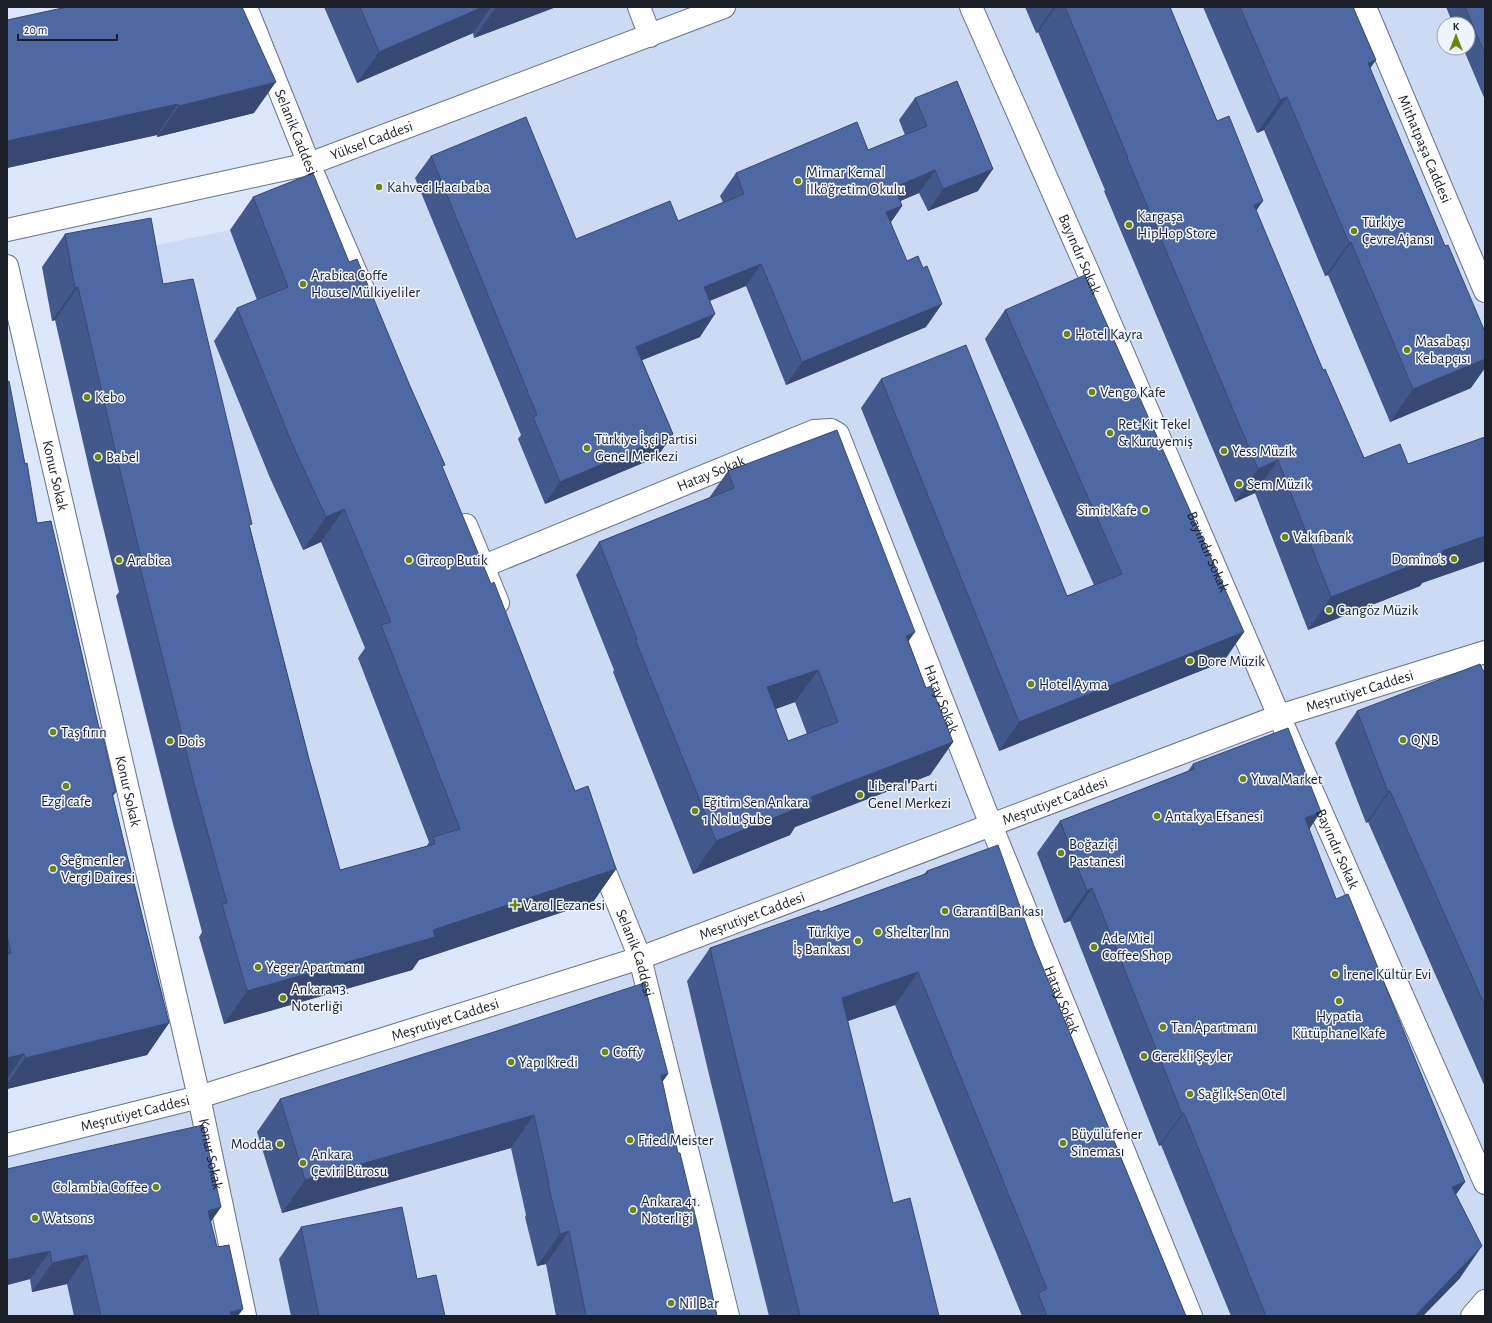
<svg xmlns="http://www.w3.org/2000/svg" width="1492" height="1323" font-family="'Alegreya Sans',sans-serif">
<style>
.built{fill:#cddaf4;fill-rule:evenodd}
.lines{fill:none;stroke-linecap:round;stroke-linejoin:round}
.street-casing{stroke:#667289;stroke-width:24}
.secondary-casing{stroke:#667289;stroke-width:24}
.street{stroke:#fff;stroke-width:22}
.secondary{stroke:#fff;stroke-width:22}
.wall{fill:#43598c;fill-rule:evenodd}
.shaded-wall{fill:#374972}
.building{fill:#4e68a3;stroke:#374972;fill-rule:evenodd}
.poi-dot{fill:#698803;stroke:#eff4ff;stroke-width:1.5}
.labels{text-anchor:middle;stroke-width:3;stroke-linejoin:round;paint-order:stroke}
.street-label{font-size:15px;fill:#1a1f28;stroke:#eff4ff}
.poi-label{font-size:15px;fill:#1a1f28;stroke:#eff4ff;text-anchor:start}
</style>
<rect width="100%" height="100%" fill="#dde7fc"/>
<g class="built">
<path d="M246,7H1485V1316H7V1145L640,958ZM1444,24H1468V48H1444Z"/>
<path d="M230,230L263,313L387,419L268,472L302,550L419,499L456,596L358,658L432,849L203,936L200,923L313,891L119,595L117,585L229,557L128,251Z"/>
</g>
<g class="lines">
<g class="street-casing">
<g id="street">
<path id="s1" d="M246,7L309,164L363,289"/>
<path d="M639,7L650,36"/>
<path id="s2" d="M971,7L1089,274L1279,716L1485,1183"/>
<path id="s3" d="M7,230L309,164L724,7"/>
<path id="s4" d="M7,266L199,1097L245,1316"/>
<path d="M466,525L498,603"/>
<path id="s5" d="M484,566L814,431L831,430L838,434L991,825L1191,1316"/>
<path id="s6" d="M597,852L640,958L728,1316"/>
<path d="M1472,1316L1485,1301"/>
</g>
</g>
<g class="secondary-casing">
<g id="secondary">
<path id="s7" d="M1365,7L1485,291"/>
<path id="s8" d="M7,1145L199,1097L640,958L1279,716L1485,652"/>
</g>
</g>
<use href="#street" class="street"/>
<use href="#secondary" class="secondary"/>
</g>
<g class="wall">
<path d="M324,7H556L474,38L473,33L357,83Z"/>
<path d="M1025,7H1170L1217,121L1256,211L1323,370L1364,458L1408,464L1485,437V561L1422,583L1420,586L1308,630L1255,493L1235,502L1104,191L1105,190L1038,32L1036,33Z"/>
<path d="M1203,7H1353L1370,68L1471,388L1390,422L1328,275L1325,276L1264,130L1257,133Z"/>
<path d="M1446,7H1485V100L1463,48H1468V24H1453Z"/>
<path d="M7,20L254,113L157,137V135L7,168Z"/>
<path d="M915,98L978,191L928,211L919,193L900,201L902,206L891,222L926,327L786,385L746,286L710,301L700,337L642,360L673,434L657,457L545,504L518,439L521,435L415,178L431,156L576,239L678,221L723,202L720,196L736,173L868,150L905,135L899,120Z"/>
<path d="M253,197L349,262L442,468L575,791L616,869L593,902L419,960L412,970L224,1024L199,937L202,932L172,820L116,596L119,592L93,486L55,320L52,321L42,267L65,234L163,284L250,527L309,759L340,870L427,846L429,842L358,658L365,648L321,542L303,550L270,478L214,341L237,308L257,300L230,230Z"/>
<path d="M1005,310L1244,632L1223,662L999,751L861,408L881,379L1067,596L1094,585L985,339Z"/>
<path d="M7,380L37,523L99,728L116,792L113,796L127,855L169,1023L147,1055L7,1089Z"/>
<path d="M728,471L909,642L926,688L953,742L930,775L795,827L790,835L693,874L613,672L614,670L576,575L599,542L709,498ZM795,702L807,734L788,741L776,709Z"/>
<path d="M1485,670V1087L1368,822L1366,823L1335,743L1357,711Z"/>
<path d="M1193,764L1309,829L1336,899L1456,1194L1460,1278L1423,1316H1231L1161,1145L1159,1146L1070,921L1064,923L1037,853L1060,821L1188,771Z"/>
<path d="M927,871L1034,946L1186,1316H1022L895,1005L847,1021L893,1203L939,1316H769L711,1083L687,981L710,948L820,912L923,875Z"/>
<path d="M662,1082L678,1153L717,1316H556L546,1264L537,1266L525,1217L526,1215L511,1148L282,1213L257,1132L280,1099Z"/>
<path d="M7,1169L221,1207L210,1222L217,1247L238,1316H74L67,1284L32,1292L30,1279L7,1285Z"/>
<path d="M301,1227L417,1279L445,1316H291L279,1259Z"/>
</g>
<g class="shaded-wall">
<path d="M483,7H491L473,33L357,83L379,52Z"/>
<path d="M496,7H556L474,38Z"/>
<path d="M1054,7H1056L1038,32L1036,33Z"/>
<path d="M1376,60L1353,93L1368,63Z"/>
<path d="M276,82L254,113L157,137L179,106Z"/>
<path d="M1287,97L1264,130L1257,133L1280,100Z"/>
<path d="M178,104L157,135L7,168V141Z"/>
<path d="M993,169L978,191L928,211L943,189Z"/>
<path d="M935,170L919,193L879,210L895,187Z"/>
<path d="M1263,201L1240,234L1254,205Z"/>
<path d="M902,206L887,228L886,212Z"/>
<path d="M1351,242L1328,275L1325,276L1349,243Z"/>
<path d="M761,264L746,286L688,309L704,287Z"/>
<path d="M78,287L55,320L52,321L75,288Z"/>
<path d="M942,304L926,327L786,385L802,362Z"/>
<path d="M715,314L700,337L620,369L636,347Z"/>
<path d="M1485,359V368L1471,388L1390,422L1413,389Z"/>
<path d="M673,434L657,457L545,504L560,482Z"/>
<path d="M1278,460L1255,493L1235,502L1258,469Z"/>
<path d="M344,509L321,542L303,550L326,517Z"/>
<path d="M1485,536V561L1422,583L1420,586L1308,630L1331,597L1442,551Z"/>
<path d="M915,632L892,665L906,636Z"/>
<path d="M1244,632L1223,662L999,751L1019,722Z"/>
<path d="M818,670L795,702L744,720L767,687Z"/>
<path d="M953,742L930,775L795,827L790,835L693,874L716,841L811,797Z"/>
<path d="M1390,791L1368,822L1366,823L1388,792Z"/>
<path d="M1321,812L1299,844L1305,818Z"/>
<path d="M616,869L593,902L419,960L412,970L224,1024L247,991Z"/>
<path d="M1092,888L1070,921L1064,923L1087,891Z"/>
<path d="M918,972L895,1005L819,1031L842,998Z"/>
<path d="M169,1023L147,1055L7,1089V1084L25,1058Z"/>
<path d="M24,1054L7,1079V1058Z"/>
<path d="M668,1074L645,1107L661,1075Z"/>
<path d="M1184,1113L1161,1145L1159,1146L1182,1114Z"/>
<path d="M534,1115L511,1148L282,1213L305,1180Z"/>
<path d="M1465,1182L1442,1214L1452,1187Z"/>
<path d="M221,1207L201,1236L208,1211Z"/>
<path d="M569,1231L546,1264L537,1266L560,1234Z"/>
<path d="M1482,1246L1460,1278L1423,1316H1415Z"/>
<path d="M50,1251L30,1279L7,1285V1260Z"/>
<path d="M87,1255L67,1284L32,1292L52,1263Z"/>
<path d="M243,1309L238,1316H227L230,1312Z"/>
</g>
<g class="building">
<path d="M67,7H242L276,82L179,106L178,104L7,141V20Z"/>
<path d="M360,7H483L379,52Z"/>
<path d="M1065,7H1170L1217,121L1229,116L1263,201L1254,205L1323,370L1325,369L1364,458L1400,444L1408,464L1485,437V536L1442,551L1443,553L1331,597L1278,460L1258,469L1127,158H1128Z"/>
<path d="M1240,7H1353L1376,60L1368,63L1445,246L1448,245L1485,332V359L1413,389L1351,242L1349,243L1287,97L1280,100Z"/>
<path d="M1465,7H1485V54Z"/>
<path d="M957,81L993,169L943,189L935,170L895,187L902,206L886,212L907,261L918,256L923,268L927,266L942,304L802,362L761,264L704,287L715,314L636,347L673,434L560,482L533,417L537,415L431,156L526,117L576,239L670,201L678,221L744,194L736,173L857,122L868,150L927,126L915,98Z"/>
<path d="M313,173L349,262L357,259L410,386L445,465L442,466L491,584L494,582L575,791L588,786L616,869L433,930L435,937L247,991L222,904L227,903L195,787L139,563L142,562L116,454L78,287L75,288L65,234L151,218L163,284L193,279L252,524L249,525L309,759L340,870L435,844L433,837L460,829L381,625L391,622L344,509L326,517L293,446L237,308L288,287L253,197Z"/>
<path d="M1085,275L1244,632L1019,722L881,379L966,345L1067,596L1122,574L1005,310Z"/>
<path d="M7,380V382L9,381L25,464L27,463L37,523L51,521L99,728H101L116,792L112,793L127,855L169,1023L25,1058L24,1054L7,1058V954L11,953L7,936Z"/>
<path d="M837,430L915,632L906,636L926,688L931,686L953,742L811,797L813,802L716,841L635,639H637L599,542L734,488L728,471ZM818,670L838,722L788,741L767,687Z"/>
<path d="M1480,664L1483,671L1485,670V1006L1390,791L1388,792L1357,711Z"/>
<path d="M1288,728L1321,812L1305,818L1336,899L1348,894L1465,1182L1452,1187L1482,1246L1415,1316H1266L1184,1113L1182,1114L1092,888L1087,891L1060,821L1194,769L1193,764Z"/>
<path d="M998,845L1034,946L1186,1316H1047L1038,1293L1047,1289L918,972L842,998L893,1203L910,1198L939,1316H800L734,1050L710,948L819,910L820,912L928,873L927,871Z"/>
<path d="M644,983L668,1074L661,1075L678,1153H680L697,1223L717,1316H586L569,1231L560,1234L548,1184H549L534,1115L305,1180L280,1099L497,1031Z"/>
<path d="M203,1125L221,1207L208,1211L217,1247L229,1245L243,1309L230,1312L231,1316H101L87,1255L52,1263L50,1251L7,1260V1169Z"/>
<path d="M402,1207L417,1279L436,1275L445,1316H319L301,1227Z"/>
</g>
<g class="poi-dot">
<circle cx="798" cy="181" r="4"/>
<circle cx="379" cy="187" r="4"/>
<circle cx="1129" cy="225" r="4"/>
<circle cx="1354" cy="231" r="4"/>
<circle cx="303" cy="284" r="4"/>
<circle cx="1067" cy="334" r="4"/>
<circle cx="1407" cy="350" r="4"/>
<circle cx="1092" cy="392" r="4"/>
<circle cx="87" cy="397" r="4"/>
<circle cx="1110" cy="433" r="4"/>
<circle cx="587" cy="448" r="4"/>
<circle cx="1224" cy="451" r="4"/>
<circle cx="98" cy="457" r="4"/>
<circle cx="1239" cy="484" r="4"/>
<circle cx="1145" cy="510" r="4"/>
<circle cx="1285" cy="537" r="4"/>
<circle cx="1454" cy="559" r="4"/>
<circle cx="119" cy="560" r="4"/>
<circle cx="409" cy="560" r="4"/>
<circle cx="1329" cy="610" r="4"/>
<circle cx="1190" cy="661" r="4"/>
<circle cx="1031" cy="684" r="4"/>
<circle cx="53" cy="732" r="4"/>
<circle cx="1403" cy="740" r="4"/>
<circle cx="170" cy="741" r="4"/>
<circle cx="1243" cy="779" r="4"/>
<circle cx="66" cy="786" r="4"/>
<circle cx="860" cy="795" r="4"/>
<circle cx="695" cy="811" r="4"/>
<circle cx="1157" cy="816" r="4"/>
<circle cx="1061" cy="853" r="4"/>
<circle cx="53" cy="869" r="4"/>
<path d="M513 899h4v4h4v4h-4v4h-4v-4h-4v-4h4z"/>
<circle cx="945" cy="911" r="4"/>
<circle cx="878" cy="932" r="4"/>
<circle cx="858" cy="941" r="4"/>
<circle cx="1094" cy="947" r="4"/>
<circle cx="258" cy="967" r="4"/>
<circle cx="1335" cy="974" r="4"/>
<circle cx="283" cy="998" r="4"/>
<circle cx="1339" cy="1001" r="4"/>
<circle cx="1163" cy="1027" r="4"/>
<circle cx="605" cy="1052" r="4"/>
<circle cx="1144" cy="1056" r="4"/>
<circle cx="511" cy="1062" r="4"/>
<circle cx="1190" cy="1094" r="4"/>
<circle cx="630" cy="1140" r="4"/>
<circle cx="1063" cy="1143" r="4"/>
<circle cx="280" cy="1144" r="4"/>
<circle cx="303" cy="1163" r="4"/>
<circle cx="156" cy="1187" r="4"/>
<circle cx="633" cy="1210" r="4"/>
<circle cx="35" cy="1218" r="4"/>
<circle cx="671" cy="1303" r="4"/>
</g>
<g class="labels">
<g class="street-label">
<text dy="5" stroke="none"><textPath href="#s1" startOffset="135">Selanik Caddesi</textPath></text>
<text dy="5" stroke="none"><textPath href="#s3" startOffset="376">Yüksel Caddesi</textPath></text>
<text dy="5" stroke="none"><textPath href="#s7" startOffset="154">Mithatpaşa Caddesi</textPath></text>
<text dy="5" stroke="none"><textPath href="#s2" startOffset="270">Bayındır Sokak</textPath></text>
<text dy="5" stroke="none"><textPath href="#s5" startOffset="245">Hatay Sokak</textPath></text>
<text dy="5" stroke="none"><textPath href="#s4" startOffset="215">Konur Sokak</textPath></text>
<text dy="5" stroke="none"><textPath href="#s2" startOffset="594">Bayındır Sokak</textPath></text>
<text dy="5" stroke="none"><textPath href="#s8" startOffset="1428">Meşrutiyet Caddesi</textPath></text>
<text dy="5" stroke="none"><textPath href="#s5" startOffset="666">Hatay Sokak</textPath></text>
<text dy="5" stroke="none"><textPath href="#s4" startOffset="539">Konur Sokak</textPath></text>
<text dy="5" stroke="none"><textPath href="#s8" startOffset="1104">Meşrutiyet Caddesi</textPath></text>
<text dy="5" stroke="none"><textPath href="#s2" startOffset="918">Bayındır Sokak</textPath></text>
<text dy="5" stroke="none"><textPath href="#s8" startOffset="780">Meşrutiyet Caddesi</textPath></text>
<text dy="5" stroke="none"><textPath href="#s6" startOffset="108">Selanik Caddesi</textPath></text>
<text dy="5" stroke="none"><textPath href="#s5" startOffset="990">Hatay Sokak</textPath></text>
<text dy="5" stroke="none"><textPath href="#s8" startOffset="456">Meşrutiyet Caddesi</textPath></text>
<text dy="5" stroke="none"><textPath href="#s8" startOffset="132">Meşrutiyet Caddesi</textPath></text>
<text dy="5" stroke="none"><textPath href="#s4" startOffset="911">Konur Sokak</textPath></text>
</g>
<g class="poi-label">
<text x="806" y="177">Mimar Kemal<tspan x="806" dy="17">İlköğretim Okulu</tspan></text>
<text x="387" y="192">Kahveci Hacıbaba</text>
<text x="1137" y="221">Kargaşa<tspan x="1137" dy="17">HipHop Store</tspan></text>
<text x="1362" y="227">Türkiye<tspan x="1362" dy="17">Çevre Ajansı</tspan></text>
<text x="311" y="280">Arabica Coffe<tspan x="311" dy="17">House Mülkiyeliler</tspan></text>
<text x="1075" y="339">Hotel Kayra</text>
<text x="1415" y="346">Masabaşı<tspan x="1415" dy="17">Kebapçısı</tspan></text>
<text x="1100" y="397">Vengo Kafe</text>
<text x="95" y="402">Kebo</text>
<text x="1118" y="429">Ret-Kit Tekel<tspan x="1118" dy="17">&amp; Kuruyemiş</tspan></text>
<text x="595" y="444">Türkiye İşçi Partisi<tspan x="595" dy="17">Genel Merkezi</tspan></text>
<text x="1232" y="456">Yess Müzik</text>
<text x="106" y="462">Babel</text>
<text x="1247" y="489">Sem Müzik</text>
<text x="1137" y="515" text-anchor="end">Simit Kafe</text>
<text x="1293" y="542">Vakıfbank</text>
<text x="1446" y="564" text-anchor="end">Domino's</text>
<text x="127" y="565">Arabica</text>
<text x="417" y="565">Circop Butik</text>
<text x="1337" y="615">Cangöz Müzik</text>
<text x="1198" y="666">Dore Müzik</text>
<text x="1039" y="689">Hotel Ayma</text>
<text x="61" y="737">Taş fırın</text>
<text x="1411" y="745">QNB</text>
<text x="178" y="746">Dois</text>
<text x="1251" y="784">Yuva Market</text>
<text x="868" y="791">Liberal Parti<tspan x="868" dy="17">Genel Merkezi</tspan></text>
<text x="66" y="806" text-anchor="middle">Ezgi cafe</text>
<text x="703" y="807">Eğitim Sen Ankara<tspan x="703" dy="17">1 Nolu Şube</tspan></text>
<text x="1165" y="821">Antakya Efsanesi</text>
<text x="1069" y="849">Boğaziçi<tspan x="1069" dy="17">Pastanesi</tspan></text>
<text x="61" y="865">Seğmenler<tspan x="61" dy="17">Vergi Dairesi</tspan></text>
<text x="523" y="910">Varol Eczanesi</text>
<text x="953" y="916">Garanti Bankası</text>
<text x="850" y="937" text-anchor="end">Türkiye<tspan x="850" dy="17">İş Bankası</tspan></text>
<text x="886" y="937">Shelter Inn</text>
<text x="1102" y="943">Ade Miel<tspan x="1102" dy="17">Coffee Shop</tspan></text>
<text x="266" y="972">Yeger Apartmanı</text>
<text x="1343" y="979">İrene Kültür Evi</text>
<text x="291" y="994">Ankara 13.<tspan x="291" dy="17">Noterliği</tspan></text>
<text x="1339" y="1021" text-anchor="middle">Hypatia<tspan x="1339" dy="17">Kütüphane Kafe</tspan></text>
<text x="1171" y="1032">Tan Apartmanı</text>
<text x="613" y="1057">Coffy</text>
<text x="1152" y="1061">Gerekli Şeyler</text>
<text x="519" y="1067">Yapı Kredi</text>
<text x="1198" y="1099">Sağlık-Sen Otel</text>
<text x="1071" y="1139">Büyülüfener<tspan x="1071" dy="17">Sineması</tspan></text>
<text x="638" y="1145">Fried Meister</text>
<text x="272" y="1149" text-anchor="end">Modda</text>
<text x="311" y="1159">Ankara<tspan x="311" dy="17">Çeviri Bürosu</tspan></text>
<text x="148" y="1192" text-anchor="end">Colambia Coffee</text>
<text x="641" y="1206">Ankara 41.<tspan x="641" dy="17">Noterliği</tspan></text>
<text x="43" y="1223">Watsons</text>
<text x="679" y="1308">Nil Bar</text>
</g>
</g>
<rect width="1492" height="1323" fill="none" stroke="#1a1f28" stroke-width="16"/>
<g transform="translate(1456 36)"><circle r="19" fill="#eff4ff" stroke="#9a9fa9"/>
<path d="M0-3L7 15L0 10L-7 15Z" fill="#698803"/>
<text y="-6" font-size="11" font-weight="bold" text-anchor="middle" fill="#1a1f28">K</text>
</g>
<path d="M18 34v6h99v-6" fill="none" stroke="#1a1f28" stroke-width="2"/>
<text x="24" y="34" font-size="12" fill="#1a1f28" stroke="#eff4ff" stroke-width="3" paint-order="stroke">20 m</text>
</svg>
